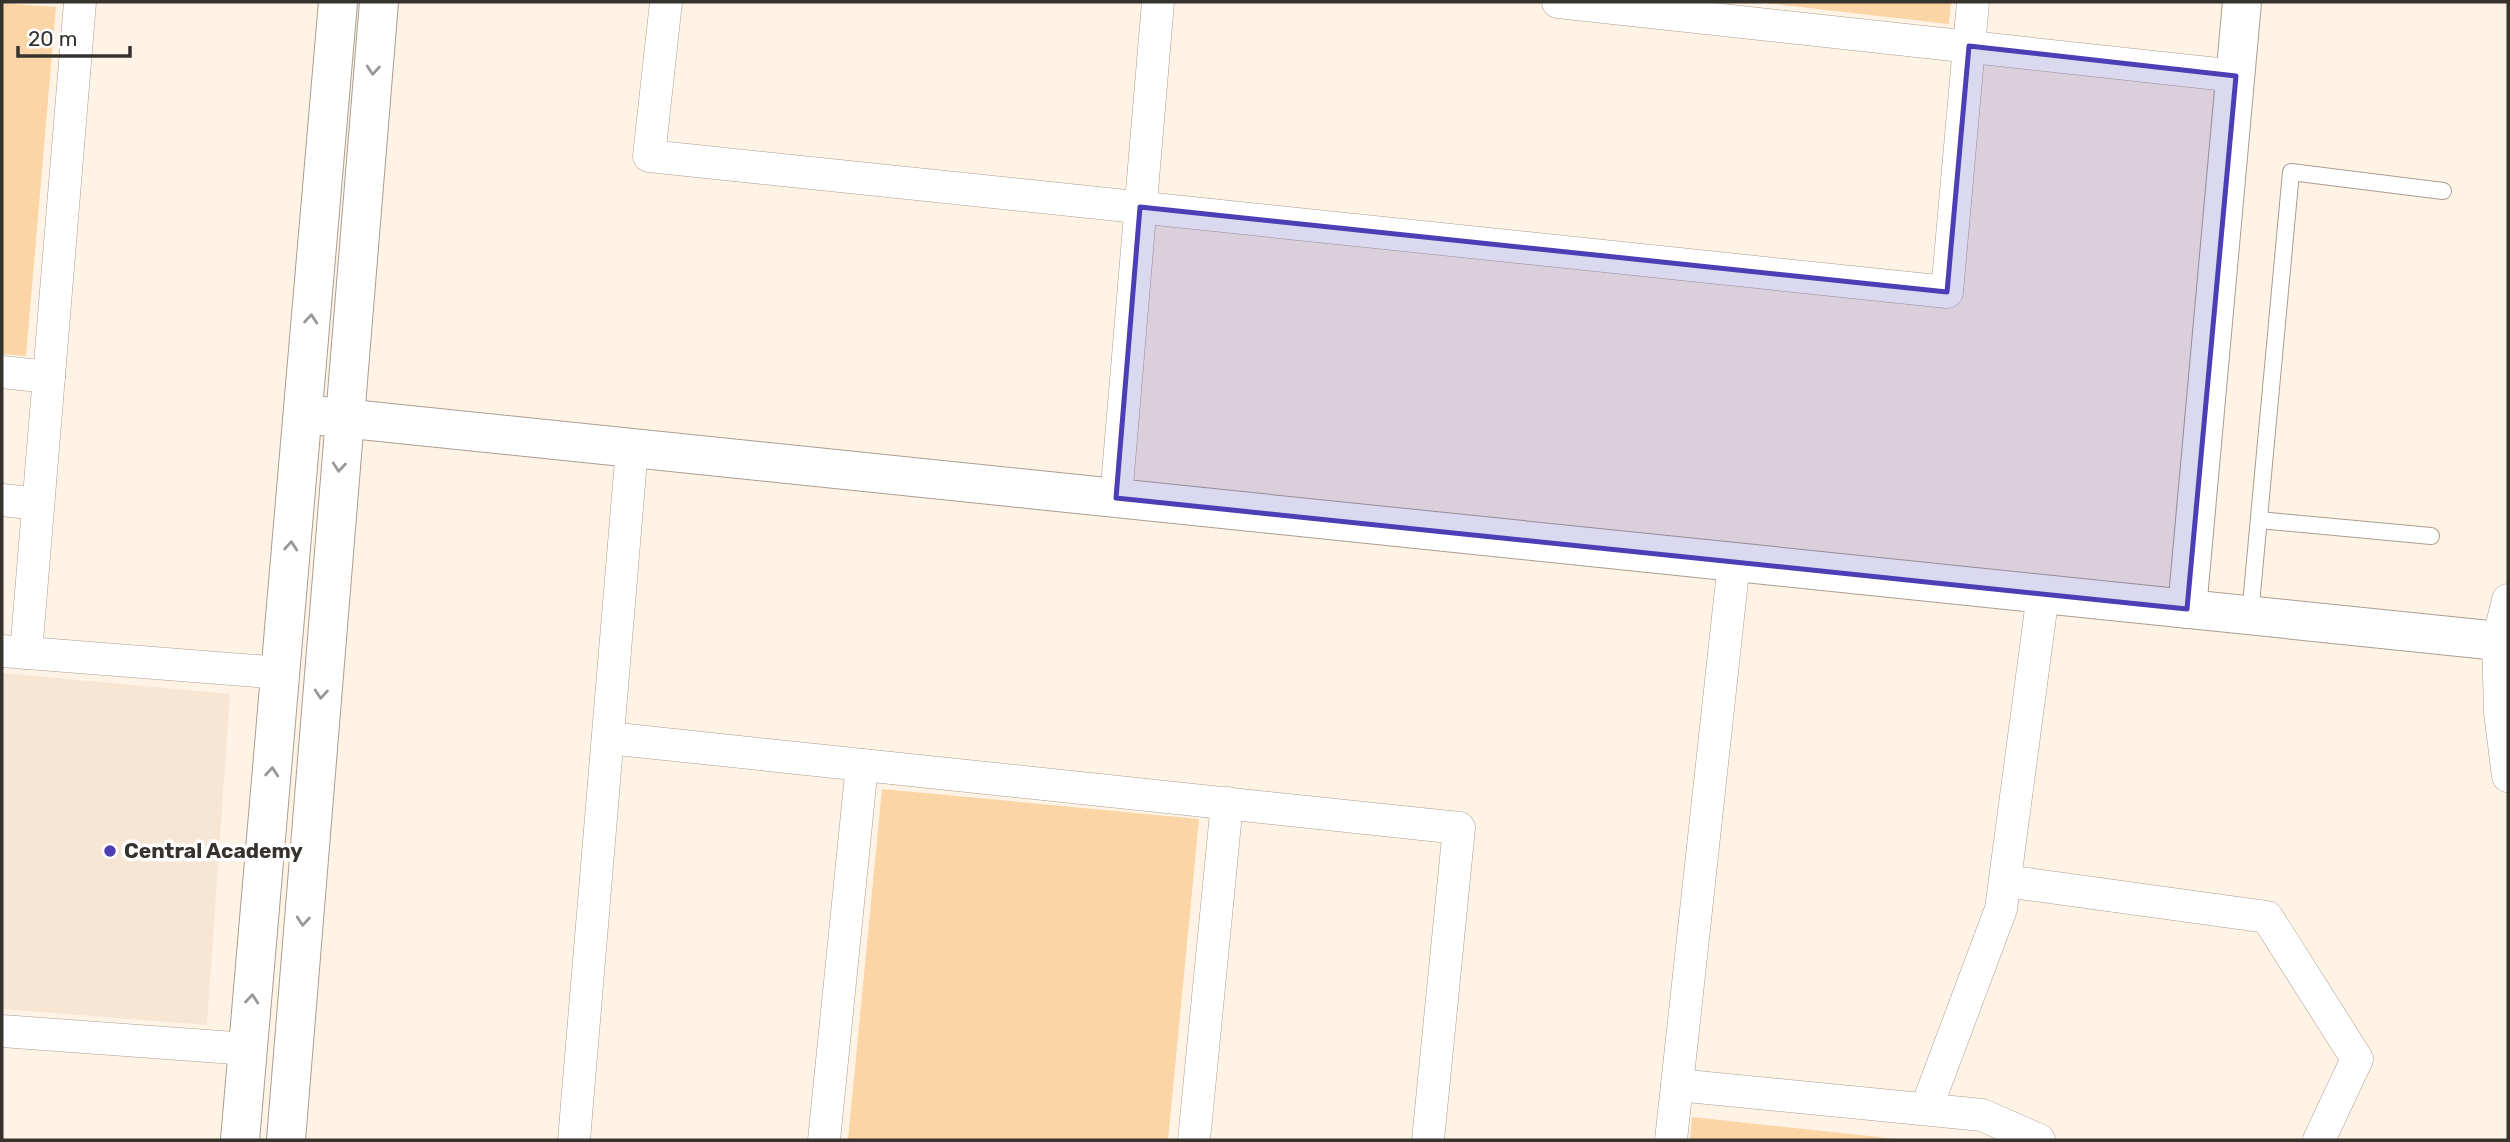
<svg xmlns="http://www.w3.org/2000/svg" width="2510" height="1142" font-family="Rubik,sans-serif">
<style>
.built{fill:#f7e6d3}
.green{fill:#fcd5a6}
.lines{fill:none;stroke-linecap:round;stroke-linejoin:round}
.lane-casing{stroke:#a99e92;stroke-width:18}
.street-casing{stroke:#a99e92;stroke-width:33}
.secondary-casing{stroke:#a99e92;stroke-width:40}
.lane{stroke:#fff;stroke-width:16}
.street{stroke:#fff;stroke-width:32}
.secondary{stroke:#fff;stroke-width:38}
.oneway{stroke:#9a9896}
.marked{fill:#4c3fb6;fill-opacity:0.2;stroke:#4c3fb6;stroke-width:5;stroke-linejoin:round}
.poi-dot{fill:#4c3fb6;stroke:#fff;stroke-width:2.5}
.labels{text-anchor:middle;stroke-width:7;stroke-linejoin:round;paint-order:stroke}
.poi-label{font-size:21px;font-weight:bold;fill:#36322d;stroke:#fff;text-anchor:start}
</style>
<rect width="100%" height="100%" fill="#fff3e5"/>
<path class="built" d="M2,673L230,694L207,1025L2,1009Z"/>
<g class="green">
<path d="M1756,2H1951L1949,24Z"/>
<path d="M2,3L56,7L26,356L2,354Z"/>
<path d="M882,789L1199,819L1168,1140H848Z"/>
<path d="M1692,1117L1907,1140H1690Z"/>
</g>
<g class="lines">
<g class="lane-casing">
<g id="lane">
<path d="M2259,520L2431,536"/>
<path d="M2250,615L2291,172L2443,191"/>
</g>
</g>
<g class="street-casing">
<g id="street">
<path d="M666,2L649,156L1947,292L1973,2"/>
<path d="M1558,2L2236,76"/>
<path d="M2,372L49,377"/>
<path d="M1116,498L1158,2"/>
<path d="M2,500L38,504"/>
<path d="M2508,600L2498,641L2500,712L2508,776"/>
<path d="M2,651L281,673"/>
<path d="M26,653L80,2"/>
<path d="M608,738L1459,828L1428,1140"/>
<path d="M2005,881L2267,917L2357,1059L2319,1140"/>
<path d="M2,1031L248,1049"/>
<path d="M1677,1085L1982,1115L2039,1140"/>
<path d="M1926,1109L2001,909L2043,594"/>
<path d="M574,1140L632,448"/>
<path d="M824,1140L862,765"/>
<path d="M1194,1140L1227,803"/>
<path d="M1671,1140L1734,562"/>
</g>
</g>
<g class="secondary-casing">
<g id="secondary">
<path d="M303,414L2508,642"/>
<path d="M2187,609L2242,2"/>
<path d="M240,1140L338,2"/>
<path d="M286,1140L379,2"/>
</g>
</g>
<use href="#lane" class="lane"/>
<use href="#street" class="street"/>
<use href="#secondary" class="secondary"/>
</g>
<defs><path id="oneway-chevron" d="M-2-3.5L2.5 0L-2 3.5" fill="none" stroke-width="1.6" stroke-linecap="round" stroke-linejoin="round" transform="scale(1.75)"/></defs>
<g class="oneway">
<use href="#oneway-chevron" transform="translate(373 70) rotate(95)"/>
<use href="#oneway-chevron" transform="translate(311 319) rotate(-85)"/>
<use href="#oneway-chevron" transform="translate(339 467) rotate(95)"/>
<use href="#oneway-chevron" transform="translate(291 546) rotate(-85)"/>
<use href="#oneway-chevron" transform="translate(321 694) rotate(95)"/>
<use href="#oneway-chevron" transform="translate(272 772) rotate(-85)"/>
<use href="#oneway-chevron" transform="translate(303 921) rotate(95)"/>
<use href="#oneway-chevron" transform="translate(252 999) rotate(-85)"/>
</g>
<path class="marked" d="M1969,46L2236,76L2187,609L1116,498L1140,207L1947,292Z"/>
<circle class="poi-dot" cx="110" cy="851" r="7"/>
<g class="labels">
<g class="poi-label">
<text x="124" y="858">Central Academy</text>
</g>
</g>
<rect width="2510" height="1142" fill="none" stroke="#36322d" stroke-width="7"/>
<path d="M18 46v10h112v-10" fill="none" stroke="#36322d" stroke-width="3.5"/>
<text x="28" y="46" font-size="21" fill="#36322d" stroke="#ffffff" stroke-width="5" paint-order="stroke">20 m</text>
</svg>
